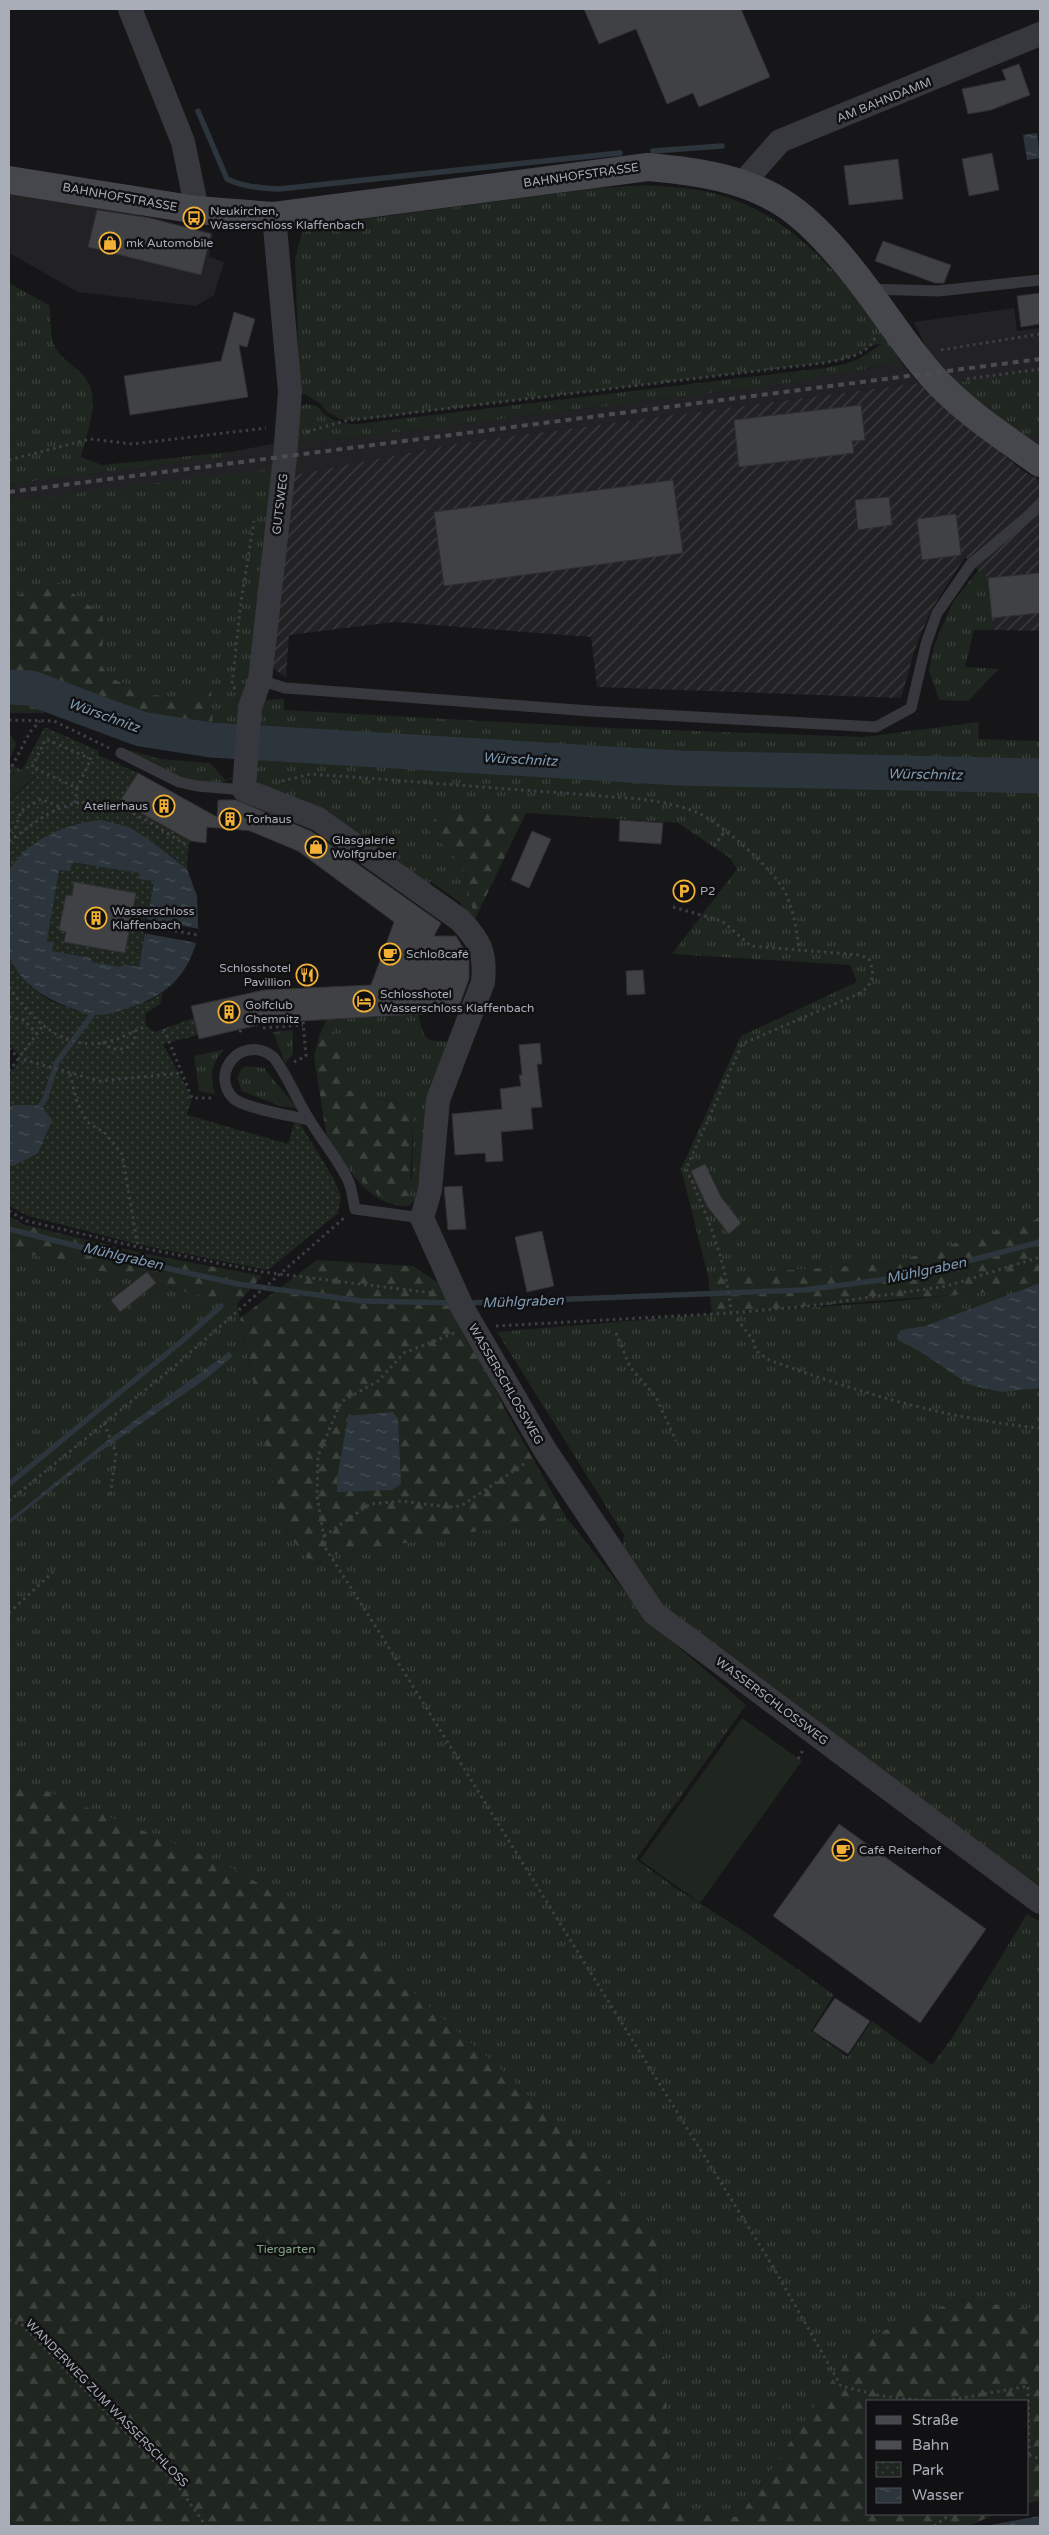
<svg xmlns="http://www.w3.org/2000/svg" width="1049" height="2535" font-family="'Varela Round',sans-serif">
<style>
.built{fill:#222225}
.industrial{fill:url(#industrial-furrows)}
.grass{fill:url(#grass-tufts)}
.forest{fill:url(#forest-firs)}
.park{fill:url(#park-dots)}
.garden{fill:#1e261f}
.water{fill:url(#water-ripples);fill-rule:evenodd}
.pier{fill:#161618}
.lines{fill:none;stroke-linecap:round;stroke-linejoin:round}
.stream{stroke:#2c353c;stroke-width:5.5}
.river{stroke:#2c353c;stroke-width:35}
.building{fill:#404145;stroke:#303034}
.path{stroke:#3d3f44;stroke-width:3;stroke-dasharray:2.5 4;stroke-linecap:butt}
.service{stroke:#37383d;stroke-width:11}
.minor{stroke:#37383d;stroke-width:24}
.secondary{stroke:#45474d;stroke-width:28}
.rail{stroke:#4a4c52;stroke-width:4;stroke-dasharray:6 5;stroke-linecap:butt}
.labels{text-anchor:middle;stroke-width:5;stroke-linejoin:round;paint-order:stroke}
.street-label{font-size:12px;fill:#a8adb8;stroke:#111113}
.poi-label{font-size:12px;fill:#a8adb8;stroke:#111113;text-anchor:start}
.park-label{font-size:12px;fill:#7fa381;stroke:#111113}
.water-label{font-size:14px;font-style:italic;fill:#7f9bb3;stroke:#111113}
</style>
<defs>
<pattern id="industrial-furrows" width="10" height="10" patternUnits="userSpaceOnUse" patternTransform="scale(1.25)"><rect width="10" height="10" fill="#222225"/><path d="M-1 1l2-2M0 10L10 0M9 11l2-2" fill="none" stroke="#3f3f43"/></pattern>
<pattern id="grass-tufts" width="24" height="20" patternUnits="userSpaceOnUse" patternTransform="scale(1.25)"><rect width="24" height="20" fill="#1e261f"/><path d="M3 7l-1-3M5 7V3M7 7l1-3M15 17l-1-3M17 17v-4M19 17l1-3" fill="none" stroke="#3c433d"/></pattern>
<pattern id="forest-firs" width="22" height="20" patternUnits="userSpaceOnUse" patternTransform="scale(1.25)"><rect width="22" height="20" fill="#1e261f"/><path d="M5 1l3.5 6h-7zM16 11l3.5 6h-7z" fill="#3c433d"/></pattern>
<pattern id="park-dots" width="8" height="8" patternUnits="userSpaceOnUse" patternTransform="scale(1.25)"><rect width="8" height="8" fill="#1e261f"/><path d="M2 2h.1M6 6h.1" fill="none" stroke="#3c433d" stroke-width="1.8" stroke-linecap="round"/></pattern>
<pattern id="water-ripples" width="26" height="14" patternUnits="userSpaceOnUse" patternTransform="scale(1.25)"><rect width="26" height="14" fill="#2c353c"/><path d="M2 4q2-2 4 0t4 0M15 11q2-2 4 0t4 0" fill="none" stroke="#485056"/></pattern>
</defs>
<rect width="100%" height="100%" fill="#161618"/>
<g class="built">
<path d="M9,194L98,205L213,233L209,257L224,262L214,295L196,306L78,292L9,253Z"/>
<path d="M1014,308L1017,331L1040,328V448L956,383L927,349L914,322Z"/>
<path d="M901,362L918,383L461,443L293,475L297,442L333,440L789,383Z"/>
<path d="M277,443L274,471L9,501V484L229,456L230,452Z"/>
</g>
<path class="industrial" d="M918,383L1023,471L1040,480V631L993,630L988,578L965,557L931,610L915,649L901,698L597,687L591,637L394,622L289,635L286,677L275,670L267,659L293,475L461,443Z"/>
<g class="grass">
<path d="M647,185C673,187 698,188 723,196C803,221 857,294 901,362L789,383L333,440L297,442L300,407L306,404L317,406C329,421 339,424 358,424L825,368C852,363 859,361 881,344C869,344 866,351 855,355C845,360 834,361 823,363L358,420L340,419L327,412L320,403L300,392L295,259L302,233L327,224L599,188Z"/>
<path d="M9,283L49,305C52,318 49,336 55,347C62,360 74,365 83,375C103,397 87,432 81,457L102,465L230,452V456L9,484Z"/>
<path d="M1040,370V431L1034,435L1022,436L956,383Z"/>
<path d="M264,470L274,471L254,679L240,731L213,727L211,687L184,699L154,695L110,678L101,665V645L21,593L9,607V501Z"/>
<path d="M979,569L988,578L993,630H974L965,667L999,669L968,701L939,700L929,670L935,643L953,602Z"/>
<path d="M284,699V710L611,728L864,737L979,722L978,739L1040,741V1219L891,1263L708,1276L681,1169L741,1036L857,982L850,965L672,954L737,869L730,858L678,823L526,813L439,812L428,829L462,865L475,919L462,909L461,903L431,882L421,884L261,785L255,778L257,707L265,700Z"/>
<path d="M9,732L16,744L9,761Z"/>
<path d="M126,749L160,759L210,763L226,781L238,773C228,788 199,783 183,778C165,774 143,758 126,749Z"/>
<path d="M9,764L35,776L9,800Z"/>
<path d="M418,1015C425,1041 425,1042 452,1041L416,1199L409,1206C368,1207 347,1167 327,1138H334L357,1174L412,1179L413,1116L410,1107L348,1090L335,1034L326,1020Z"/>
<path d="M293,1030V1054L285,1063L273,1032Z"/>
<path d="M225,1049C210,1064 210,1075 215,1094L199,1091L194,1056Z"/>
<path d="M247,1066L264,1068L297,1108L280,1106L242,1091L237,1078L242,1068Z"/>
<path d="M9,1249L237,1304L282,1527L313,1565L332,1555L566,1517L648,1621L746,1705L636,1859L674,1887L745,1932L834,1995L811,2031L848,2057L872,2021L932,2065L952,2038L1027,1914L1040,1922V2310L958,2300L859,2341L739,2517L672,2512L658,2243L22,1781L9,1795Z"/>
<path d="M1040,1276V1910L656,1612L622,1558L624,1535L497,1332L712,1314L889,1302L952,1295Z"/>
</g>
<g class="forest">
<path d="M46,583H59L102,615L104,625L101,665L110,678L154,695L184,699L211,686L213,727L149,716L31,681L9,679V607C20,594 28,585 46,583Z"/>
<path d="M9,693L29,694L49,702L44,713H9Z"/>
<path d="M439,812L526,813L475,919L462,865L428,829Z"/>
<path d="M326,1020L335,1034L348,1090L410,1107L413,1116L410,1195C373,1211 351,1165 334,1138H327L314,1057L319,1036Z"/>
<path d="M9,1216L25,1225L141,1253L262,1276L237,1304L9,1249Z"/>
<path d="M1040,1218V1280L990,1292L712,1314L708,1276L891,1263Z"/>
<path d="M317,1260L413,1266L440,1284L478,1352L504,1408L566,1517L332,1555L313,1565L282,1527L240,1318Z"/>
<path d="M22,1781L229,1866L351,1938L508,2075L590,2157L658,2243L672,2512L739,2517L859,2341L958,2300L1040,2310V2501L1028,2503V2401H868V2514H995L969,2526H9V1795Z"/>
</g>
<g class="park">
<path d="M44,728H47L99,751L98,755L138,773L121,801L191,841L188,846L187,869L151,841L9,871V801L35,777L22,770Z"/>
<path d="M72,862L140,873L154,881L139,967L123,964V968L90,962L91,958L52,951L47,941L59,870Z"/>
<path d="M9,954L30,986L52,1002L92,1015L149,1001L163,993L160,1004L145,1014L146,1026L154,1032L194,1018L198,1035L163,1044L192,1098L187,1115L288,1144L296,1117L334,1179L341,1197L338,1213L268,1270L141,1245L28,1216L9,1206V1165L13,1166L41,1105L9,1106V1076L21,1058L9,1044Z"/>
</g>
<path class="garden" d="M742,1718L802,1761L700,1903L640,1860Z"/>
<g class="water">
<path d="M1037,133L1040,158L1027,160L1023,135Z"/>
<path d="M101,820L129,827L151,841L187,869L197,896L198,928L200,929C191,967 176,991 136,1005C123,1010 106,1016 92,1015C87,1015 80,1011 74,1009C47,1000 20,984 9,955C5,943 9,923 9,910C9,899 5,878 10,869C30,838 66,824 101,820ZM72,862L139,873V879L154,881L139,967L123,964L122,967L91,962V958L52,951L54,943L47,941L59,870L70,871Z"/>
<path d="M15,1105H41L52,1120L38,1153L13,1166L9,1165V1106Z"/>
<path d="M1040,1283V1388L1002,1392L970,1385L921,1352L898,1340L897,1335L901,1330L925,1326Z"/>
<path d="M229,1352L233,1356L207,1378L97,1454L9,1524V1520L104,1443Z"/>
<path d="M393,1412L398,1419L401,1484L392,1490L337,1492V1479L348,1416Z"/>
<path d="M1040,2516V2526H987L990,2525Z"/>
</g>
<path class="pier" d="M145,919L200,929L197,943L143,933Z"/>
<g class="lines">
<g class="stream">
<path d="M198,111L227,179C244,187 260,188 279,189L620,153"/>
<path d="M653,151L722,146"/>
<path d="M41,1105L45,1099L57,1062L92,1015"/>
<path d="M9,1229L152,1265L238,1284L362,1301L454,1303"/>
<path d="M466,1303L804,1290L911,1276L1040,1242"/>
<path d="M9,1484L182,1341L221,1306"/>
</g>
<path class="river" d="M9,687L31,688L141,729L211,740L679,768L1040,776"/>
</g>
<g class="building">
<path d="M584,9H741L770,77L699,107L693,93L667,104L636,29L599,44Z"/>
<path d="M1019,64L1030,95L991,110L968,114L962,89L1006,80L1002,70Z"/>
<path d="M992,153L999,190L969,196L962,159Z"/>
<path d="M898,159L903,199L849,205L844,166Z"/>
<path d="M97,210L150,218L211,234L201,275L88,247Z"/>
<path d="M883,241L951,265L944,283H935L875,261Z"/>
<path d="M1040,293V324L1021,327L1017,296Z"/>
<path d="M234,312L255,319L247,347L239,345L248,397L130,415L124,376L221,361Z"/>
<path d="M861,405L865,440L852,441L854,453L739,467L734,420Z"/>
<path d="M673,480L683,553L444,586L434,512Z"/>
<path d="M889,497L892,525L858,530L855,500Z"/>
<path d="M956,514L961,555L922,560L917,519Z"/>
<path d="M1040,573V613L992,618L988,578Z"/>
<path d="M138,773L217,817L218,800H236L311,831L441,923L434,936H456L469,958V979L457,1012L267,1023L199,1039L191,1006L264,990L371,985L394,922L298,851L250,831L241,830L207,827L206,843L191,841L120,801Z"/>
<path d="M620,820L663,823L661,844L619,841Z"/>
<path d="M532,831L551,839L529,888L511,880Z"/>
<path d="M74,882L136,893L125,953L64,942L66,932L59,930L66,895L72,896Z"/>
<path d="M643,970L645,994L627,995L626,971Z"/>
<path d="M540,1043L542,1064H537L542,1107L531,1108L533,1129L501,1132L503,1161L486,1162L485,1153L455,1155L452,1114L502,1109L500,1089L521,1086L519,1075H522L519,1045Z"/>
<path d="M705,1164L721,1197L741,1223L729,1234L707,1206L691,1171Z"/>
<path d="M462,1186L466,1229L448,1230L444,1187Z"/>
<path d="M542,1231L554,1286L527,1292L515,1237Z"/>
<path d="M147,1272L156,1283L120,1312L111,1300Z"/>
<path d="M839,1824L986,1929L920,2023L773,1916Z"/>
<path d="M835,1998L870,2021L848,2054L813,2031Z"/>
</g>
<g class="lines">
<g class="path">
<path d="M941,350L1040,334"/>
<path d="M967,379L1040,369"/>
<path d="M307,432L344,421L823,363C842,359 866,357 875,338"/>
<path d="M9,460L90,439L133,444L266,428"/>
<path d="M235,689L232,685L241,602L254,521"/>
<path d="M9,720L54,721L109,748"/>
<path d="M9,772L30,732L40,721"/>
<path d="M282,781L311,774L641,799C660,802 679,805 696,812C720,822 776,871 786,894C794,912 797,931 799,950"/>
<path d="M75,803L77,788L32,767L46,739L91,759L77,788"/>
<path d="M9,831L16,827L21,811L41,799L61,807"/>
<path d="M9,841C26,830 42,815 61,808C107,788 149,823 188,846"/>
<path d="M714,846L725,831"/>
<path d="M673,907L722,921L751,946L860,955L869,959C875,974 874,984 860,993L742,1044L686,1169C707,1214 727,1263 731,1313"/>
<path d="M130,923L198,935"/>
<path d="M9,987C31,1019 64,1052 107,1042C120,1039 134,1031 146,1026"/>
<path d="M9,1017L24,1020L37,1034"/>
<path d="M263,1028L303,1025"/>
<path d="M164,1029L192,1098H215"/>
<path d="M240,1030L242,1036"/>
<path d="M103,1042L112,1049H123L132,1045L135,1039L133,1031"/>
<path d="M9,1048L18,1058L99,1081L182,1073"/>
<path d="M294,1062L306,1056L303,1021"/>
<path d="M9,1071L42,1027"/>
<path d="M70,1074L77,1102L87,1122L105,1133L122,1154L138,1247"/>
<path d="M9,1211L27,1221L138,1247L263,1272L433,1293"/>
<path d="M737,1319L753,1340L756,1351L769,1360C858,1392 945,1419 1040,1428"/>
<path d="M496,1326L731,1313L809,1306L947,1286L1040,1257"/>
<path d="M454,1333L404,1353L378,1381L341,1402L318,1456L317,1496L326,1549L388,1646L772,2265L841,2386L882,2396L928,2401"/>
<path d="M616,1333L630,1367L656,1397L676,1441"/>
<path d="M104,1423L116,1453L110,1498"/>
<path d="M9,1501L176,1365L344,1218"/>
<path d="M324,1536L370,1504L401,1501L448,1507L461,1506L527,1462"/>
<path d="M9,1613L53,1572"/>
<path d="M798,1759L803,1750"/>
<path d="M9,2320L22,2325L178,2486L206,2526"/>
<path d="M946,2401L1028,2386L1029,2455"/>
<path d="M1029,2455L1040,2459"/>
<path d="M934,2526L951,2514"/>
</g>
<g class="service">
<path d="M868,289L938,291L1040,280"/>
<path d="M260,680L285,688L300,689L590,711L876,727L911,708L926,644L937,613L971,564L1040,506"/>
<path d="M121,753L179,782L197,786L244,790"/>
<path d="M309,1120C293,1116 243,1108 233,1098C212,1076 235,1042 263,1051C266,1052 273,1056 275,1059C288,1077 297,1100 309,1119C321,1139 337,1158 348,1180C352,1188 353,1200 355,1209L422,1218"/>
</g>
<g class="minor">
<path d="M130,9L183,142L197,210"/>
<path d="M742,184L780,141L1040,34"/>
<path d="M274,216L290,392L285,457L260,680L250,707L244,790L318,819L460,920C480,941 486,953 483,982L438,1100L430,1190L422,1218L463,1309L545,1450L654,1613L1040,1902"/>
</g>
<path class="secondary" d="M9,180L197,210L274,216L648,167C695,171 748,178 789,207C816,226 847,263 867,290C888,318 907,348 931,375C962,410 1002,436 1040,463"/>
<path class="rail" d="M9,492L1040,359"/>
</g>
<defs>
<g id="bus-ring" transform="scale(1.125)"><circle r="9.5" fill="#111113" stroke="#f2b134" stroke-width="1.5"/><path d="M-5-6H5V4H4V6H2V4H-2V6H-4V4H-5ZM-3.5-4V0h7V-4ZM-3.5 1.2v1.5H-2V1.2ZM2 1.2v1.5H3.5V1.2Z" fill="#f2b134"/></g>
<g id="shop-ring" transform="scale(1.125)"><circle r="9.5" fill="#111113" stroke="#f2b134" stroke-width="1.5"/><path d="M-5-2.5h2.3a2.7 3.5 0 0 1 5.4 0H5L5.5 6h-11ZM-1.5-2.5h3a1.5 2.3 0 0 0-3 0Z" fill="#f2b134"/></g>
<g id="building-ring" transform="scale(1.125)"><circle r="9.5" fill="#111113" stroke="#f2b134" stroke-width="1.5"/><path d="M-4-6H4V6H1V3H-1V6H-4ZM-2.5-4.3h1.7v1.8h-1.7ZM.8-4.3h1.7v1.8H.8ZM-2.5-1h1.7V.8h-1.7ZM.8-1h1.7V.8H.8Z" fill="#f2b134"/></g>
<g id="parking-ring" transform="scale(1.125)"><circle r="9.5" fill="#111113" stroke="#f2b134" stroke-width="1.5"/><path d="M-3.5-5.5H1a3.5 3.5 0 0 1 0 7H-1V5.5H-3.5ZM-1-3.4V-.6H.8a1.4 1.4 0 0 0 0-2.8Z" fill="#f2b134"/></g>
<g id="cafe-ring" transform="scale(1.125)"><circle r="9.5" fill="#111113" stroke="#f2b134" stroke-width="1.5"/><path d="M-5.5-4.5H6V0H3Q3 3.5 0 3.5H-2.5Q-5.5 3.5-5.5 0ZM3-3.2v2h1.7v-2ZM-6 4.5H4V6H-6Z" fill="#f2b134"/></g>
<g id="restaurant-ring" transform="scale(1.125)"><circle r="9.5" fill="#111113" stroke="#f2b134" stroke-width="1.5"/><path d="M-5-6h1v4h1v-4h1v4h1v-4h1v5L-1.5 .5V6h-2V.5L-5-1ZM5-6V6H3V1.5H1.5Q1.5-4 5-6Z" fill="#f2b134"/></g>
<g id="hotel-ring" transform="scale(1.125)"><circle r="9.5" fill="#111113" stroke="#f2b134" stroke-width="1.5"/><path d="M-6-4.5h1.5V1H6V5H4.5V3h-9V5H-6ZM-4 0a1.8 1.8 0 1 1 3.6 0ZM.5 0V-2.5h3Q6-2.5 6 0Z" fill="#f2b134"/></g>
</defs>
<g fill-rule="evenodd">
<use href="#bus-ring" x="194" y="218"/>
<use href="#shop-ring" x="110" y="243"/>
<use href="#building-ring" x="164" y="806"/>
<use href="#building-ring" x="230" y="819"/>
<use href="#shop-ring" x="316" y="847"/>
<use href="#parking-ring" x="684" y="891"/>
<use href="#building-ring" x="96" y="918"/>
<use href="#cafe-ring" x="390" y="954"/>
<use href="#restaurant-ring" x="307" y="975"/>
<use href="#hotel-ring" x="364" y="1001"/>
<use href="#building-ring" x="229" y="1012"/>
<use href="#cafe-ring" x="843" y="1850"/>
</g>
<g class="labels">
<g class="street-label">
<text transform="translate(884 100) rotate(-22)" y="4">AM BAHNDAMM</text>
<text transform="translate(581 175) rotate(-8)" y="4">BAHNHOFSTRASSE</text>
<text transform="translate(120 197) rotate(10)" y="4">BAHNHOFSTRASSE</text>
<text transform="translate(280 504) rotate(-83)" y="4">GUTSWEG</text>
<text transform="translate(506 1384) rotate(60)" y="4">WASSERSCHLOSSWEG</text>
<text transform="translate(772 1701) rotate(37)" y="4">WASSERSCHLOSSWEG</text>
<text transform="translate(107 2403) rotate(46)" y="4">WANDERWEG ZUM WASSERSCHLOSS</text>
</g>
<g class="poi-label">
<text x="210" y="215">Neukirchen,<tspan x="210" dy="14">Wasserschloss Klaffenbach</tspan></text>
<text x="126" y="247">mk Automobile</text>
<text x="148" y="810" text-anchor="end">Atelierhaus</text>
<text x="246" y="823">Torhaus</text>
<text x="332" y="844">Glasgalerie<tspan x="332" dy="14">Wolfgruber</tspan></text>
<text x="700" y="895">P2</text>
<text x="112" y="915">Wasserschloss<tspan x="112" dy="14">Klaffenbach</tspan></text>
<text x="406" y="958">Schloßcafé</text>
<text x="291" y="972" text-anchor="end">Schlosshotel<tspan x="291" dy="14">Pavillion</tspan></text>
<text x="380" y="998">Schlosshotel<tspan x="380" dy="14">Wasserschloss Klaffenbach</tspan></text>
<text x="245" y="1009">Golfclub<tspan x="245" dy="14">Chemnitz</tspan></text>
<text x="859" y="1854">Café Reiterhof</text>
</g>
<g class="park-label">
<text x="286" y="2253">Tiergarten</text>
</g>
<g class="water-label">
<text transform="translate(104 715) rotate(20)" y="5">Würschnitz</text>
<text transform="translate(520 759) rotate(3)" y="5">Würschnitz</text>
<text transform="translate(925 774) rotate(1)" y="5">Würschnitz</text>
<text transform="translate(123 1256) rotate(13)" y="5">Mühlgraben</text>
<text transform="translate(926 1270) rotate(-12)" y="5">Mühlgraben</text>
<text transform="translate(523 1301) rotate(-2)" y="5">Mühlgraben</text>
</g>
</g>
<rect width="1049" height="2535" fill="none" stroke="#a8adb8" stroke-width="20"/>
<rect x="866" y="2400" width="162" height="115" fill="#111113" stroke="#4d4f55"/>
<rect x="876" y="2416" width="25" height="8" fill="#45474d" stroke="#4d4f55"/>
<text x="912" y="2425" font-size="15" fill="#a8adb8">Straße</text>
<rect x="876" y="2441" width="25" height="8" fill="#4a4c52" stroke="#4d4f55"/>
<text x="912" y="2450" font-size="15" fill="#a8adb8">Bahn</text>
<rect x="876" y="2462" width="25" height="15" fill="url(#park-dots)" stroke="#4d4f55"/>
<text x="912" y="2475" font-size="15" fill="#a8adb8">Park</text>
<rect x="876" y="2488" width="25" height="15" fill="url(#water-ripples)" stroke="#4d4f55"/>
<text x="912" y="2500" font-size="15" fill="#a8adb8">Wasser</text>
</svg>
